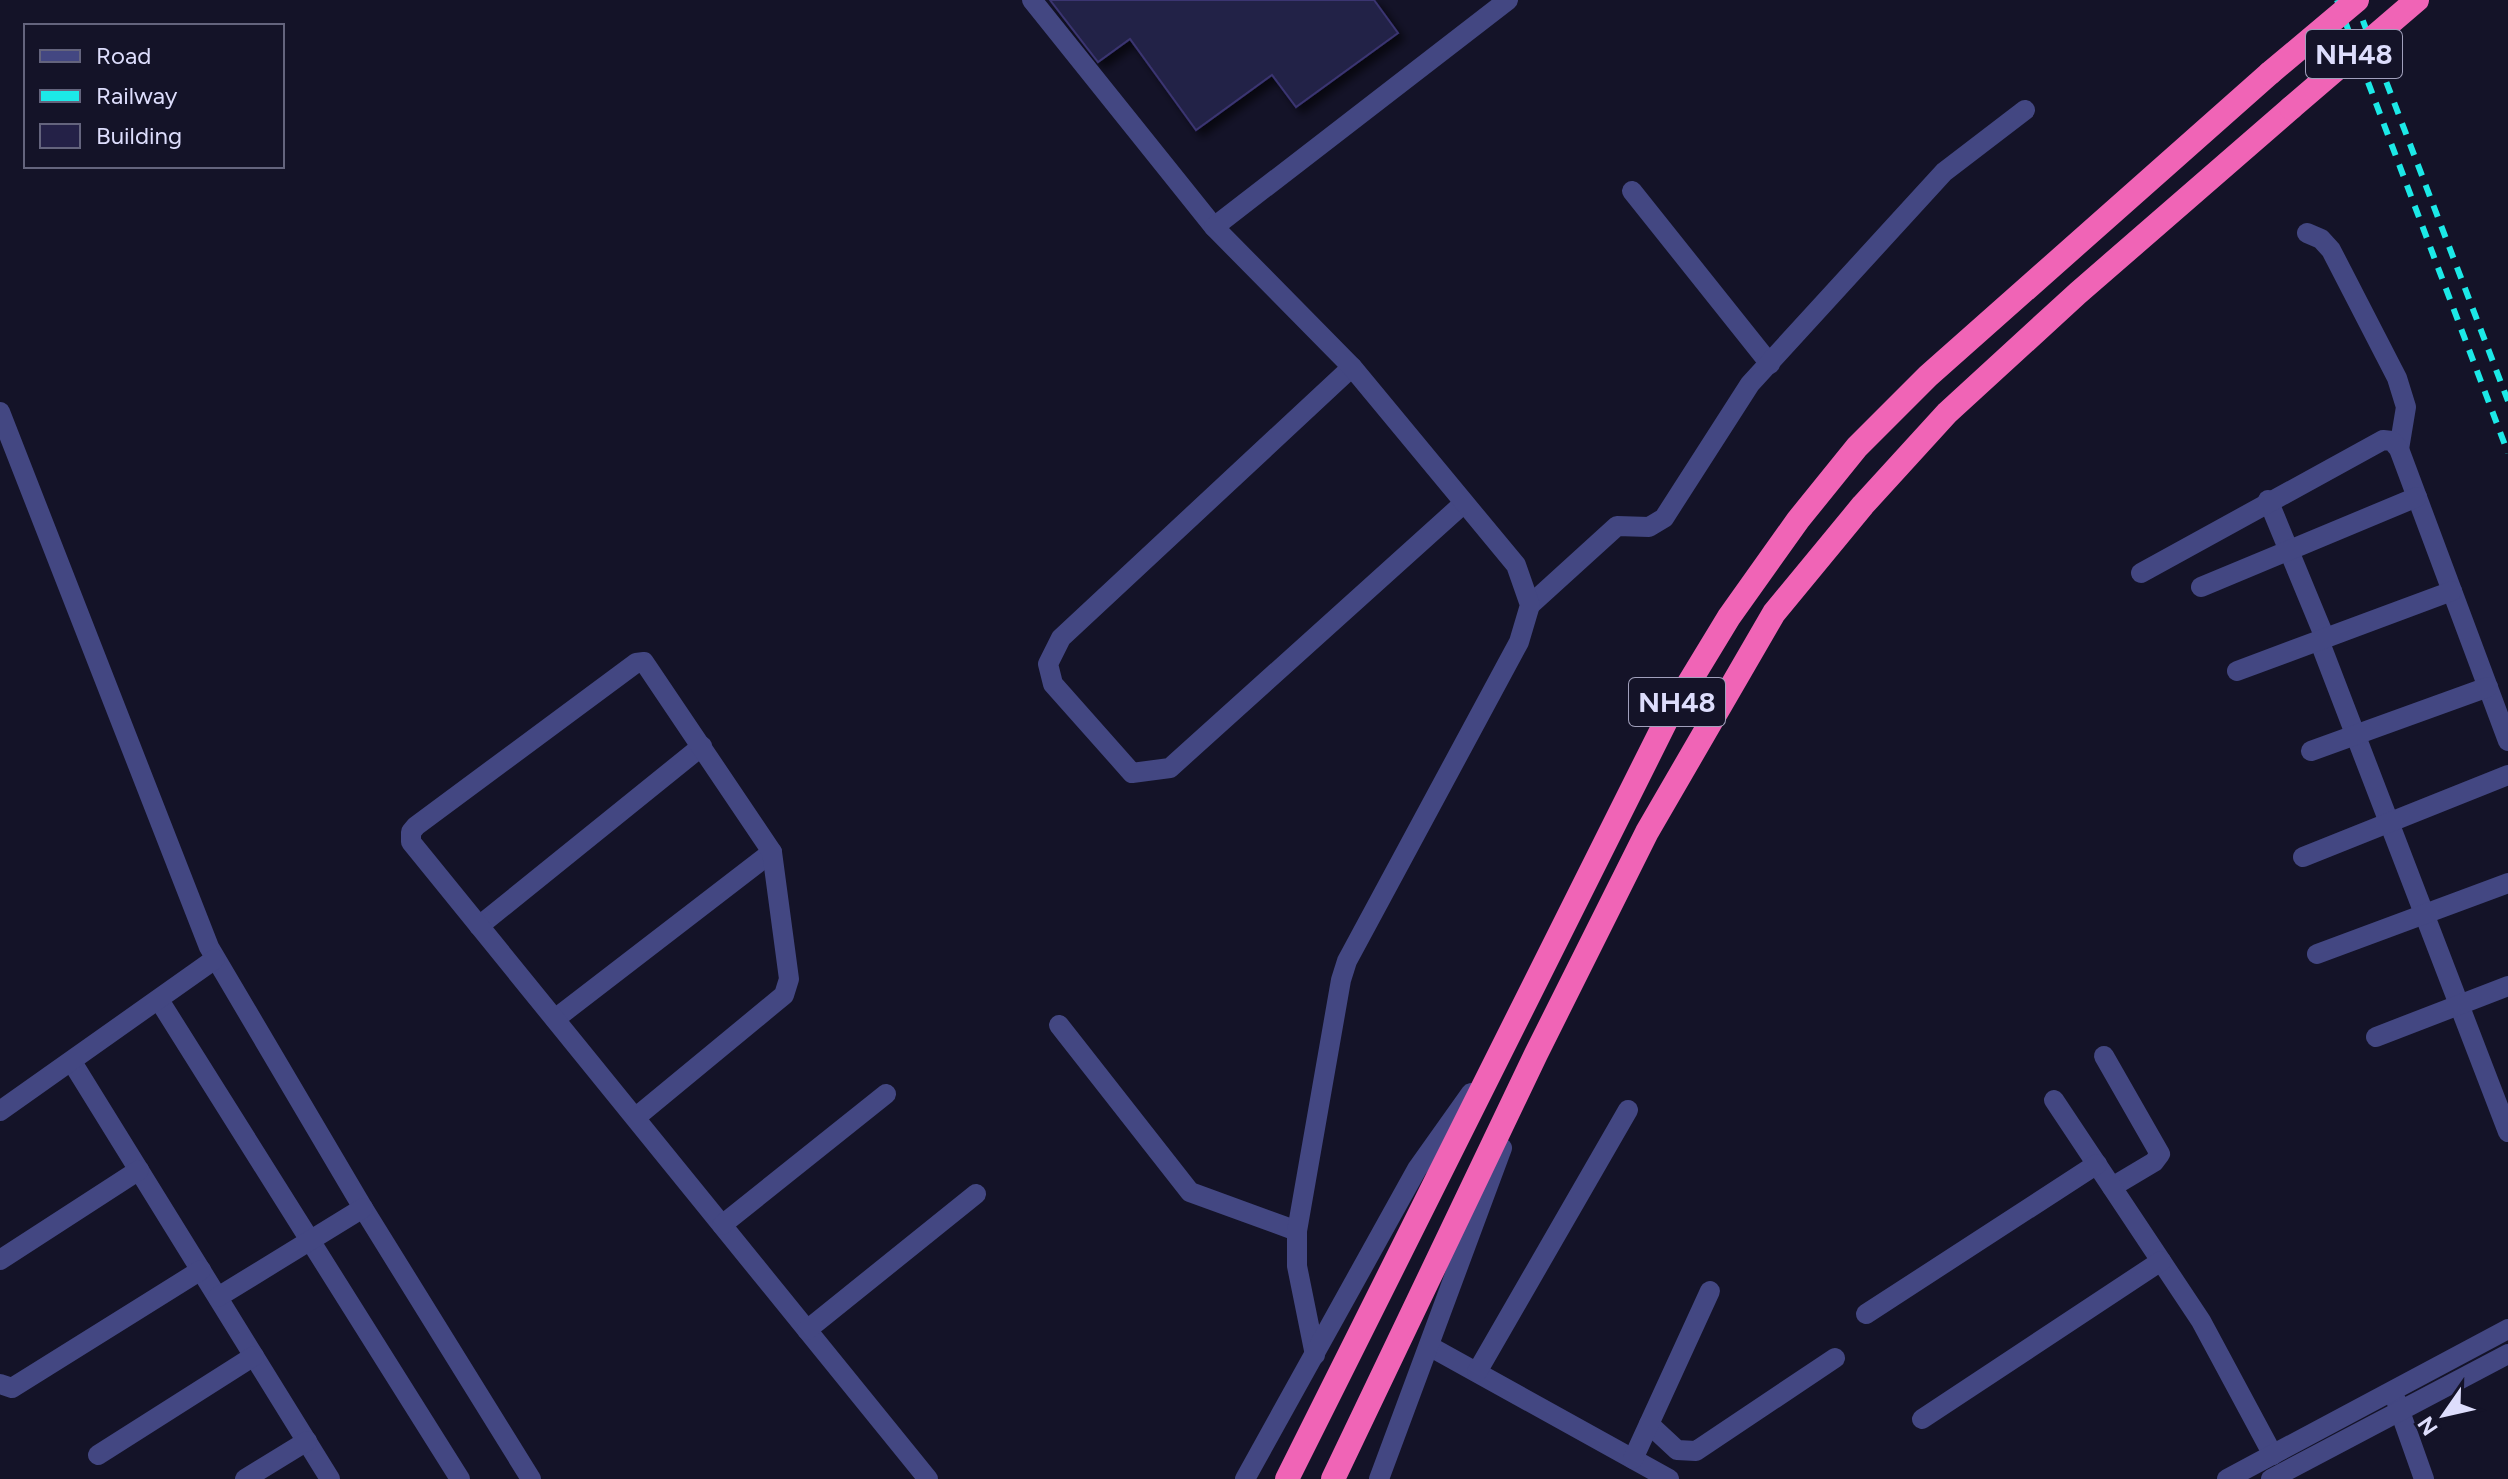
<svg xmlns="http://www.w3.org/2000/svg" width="2508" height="1479" font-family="Figtree,sans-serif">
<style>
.building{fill:#242147;stroke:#3a3571;stroke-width:2;filter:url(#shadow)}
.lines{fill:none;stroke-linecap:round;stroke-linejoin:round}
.minor{stroke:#434782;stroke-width:20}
.highway{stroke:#f064b6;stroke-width:24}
.rail{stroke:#1ce9e7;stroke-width:6;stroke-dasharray:12 10;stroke-linecap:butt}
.highway-bridge{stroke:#f064b6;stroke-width:24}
.labels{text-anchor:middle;stroke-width:7;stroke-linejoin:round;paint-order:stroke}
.shield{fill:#141328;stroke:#a1a0bc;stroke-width:2}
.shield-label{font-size:28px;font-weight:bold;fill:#ddddfc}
</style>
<defs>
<filter id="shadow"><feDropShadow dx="6" dy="6" stdDeviation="4" flood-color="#0009"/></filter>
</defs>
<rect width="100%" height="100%" fill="#141328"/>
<path class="building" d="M1050,0H1374L1398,33L1296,107L1272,75L1196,130L1130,39L1098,62Z"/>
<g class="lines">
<g class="minor">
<path d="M1032,0L1214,227"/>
<path d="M1632,191L1770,364"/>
<path d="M2307,233L2321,239L2331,250L2397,378L2406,407L2399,449"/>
<path d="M1352,367L1061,638L1048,664L1053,684L1132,773L1170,768L1464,503"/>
<path d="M0,412L209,947L363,1208L531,1479"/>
<path d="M2268,500L2325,638"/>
<path d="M2141,573L2383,440L2392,441L2399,449L2508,741"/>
<path d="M2201,587L2417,497"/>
<path d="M1530,605L1617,526L1649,527L1664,518L1750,384L1944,172L2025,110"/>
<path d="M2319,640L2508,1132"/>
<path d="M2237,671L2452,591"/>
<path d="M2311,751L2488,687"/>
<path d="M2303,857L2508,775"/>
<path d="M479,926L702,746"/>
<path d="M2317,954L2508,883"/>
<path d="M159,1000L460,1479"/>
<path d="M555,1019L772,852"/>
<path d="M1059,1025L1190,1192L1297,1231"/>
<path d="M2376,1037L2508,986"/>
<path d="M2104,1056L2160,1154L2154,1162L2112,1187"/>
<path d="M72,1062L330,1479"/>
<path d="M2054,1100L2201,1321L2273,1455"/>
<path d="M0,1111L215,959"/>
<path d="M635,1118L784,995L789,979L772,852L644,662L636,663L416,826L411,832V842L928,1479"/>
<path d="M722,1225L886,1094"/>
<path d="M0,1260L139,1170"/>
<path d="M218,1297L363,1208"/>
<path d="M1866,1314L2097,1164"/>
<path d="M807,1330L976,1194"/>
<path d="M1429,1346L1669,1479"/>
<path d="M1315,1355L1297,1266V1231L1341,980L1347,961L1519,642L1530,605L1516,565L1352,367L1214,227L1508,0"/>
<path d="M1477,1372L1628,1110"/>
<path d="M0,1384L12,1388L201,1270"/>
<path d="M2396,1400L2424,1479"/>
<path d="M1922,1419L2161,1261"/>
<path d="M1649,1424L1677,1450L1696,1451L1835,1358"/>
<path d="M98,1455L254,1356"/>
<path d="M1633,1459L1710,1291"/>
<path d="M245,1479L307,1441"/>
<path d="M1245,1479L1417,1169L1471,1093"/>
<path d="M1379,1479L1502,1148"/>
<path d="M2227,1479L2508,1329"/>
<path d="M2271,1479L2508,1354"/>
</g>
<g class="highway">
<path d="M1287,1479L1667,719L1729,617L1798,520L1857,447L1928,376L2270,73"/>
<path d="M1333,1479L1536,1054L1647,832L1774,613L1863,505L1947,413L2078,293L2291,108"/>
</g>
<g class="rail">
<path d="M2337,0L2508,453"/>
<path d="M2355,0L2508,401"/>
</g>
<g class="highway-bridge">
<path d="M2270,73L2357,0"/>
<path d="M2291,108L2417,0"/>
</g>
</g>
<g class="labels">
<g class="shield">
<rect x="2306" y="30" width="96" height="48" rx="6"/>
<rect x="1629" y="678" width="96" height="48" rx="6"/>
</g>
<g class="shield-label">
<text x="2354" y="64">NH48</text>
<text x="1677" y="712">NH48</text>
</g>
</g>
<rect x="24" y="24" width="260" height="144" fill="#141328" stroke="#64647d" stroke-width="2"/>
<rect x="40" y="50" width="40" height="12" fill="#434782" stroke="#64647d" stroke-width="2"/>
<text x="96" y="64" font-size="24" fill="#ddddfc">Road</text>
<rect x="40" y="90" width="40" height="12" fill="#1ce9e7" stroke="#64647d" stroke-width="2"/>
<text x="96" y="104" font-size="24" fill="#ddddfc">Railway</text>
<rect x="40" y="124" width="40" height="24" fill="#242147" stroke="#64647d" stroke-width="2"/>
<text x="96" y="144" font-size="24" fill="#ddddfc">Building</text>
<g transform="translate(2444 1415) rotate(236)" stroke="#141328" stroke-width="6" paint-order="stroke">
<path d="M0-6L14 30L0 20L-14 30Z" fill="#ddddfc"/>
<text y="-12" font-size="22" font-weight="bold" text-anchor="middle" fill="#ddddfc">N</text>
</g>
</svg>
